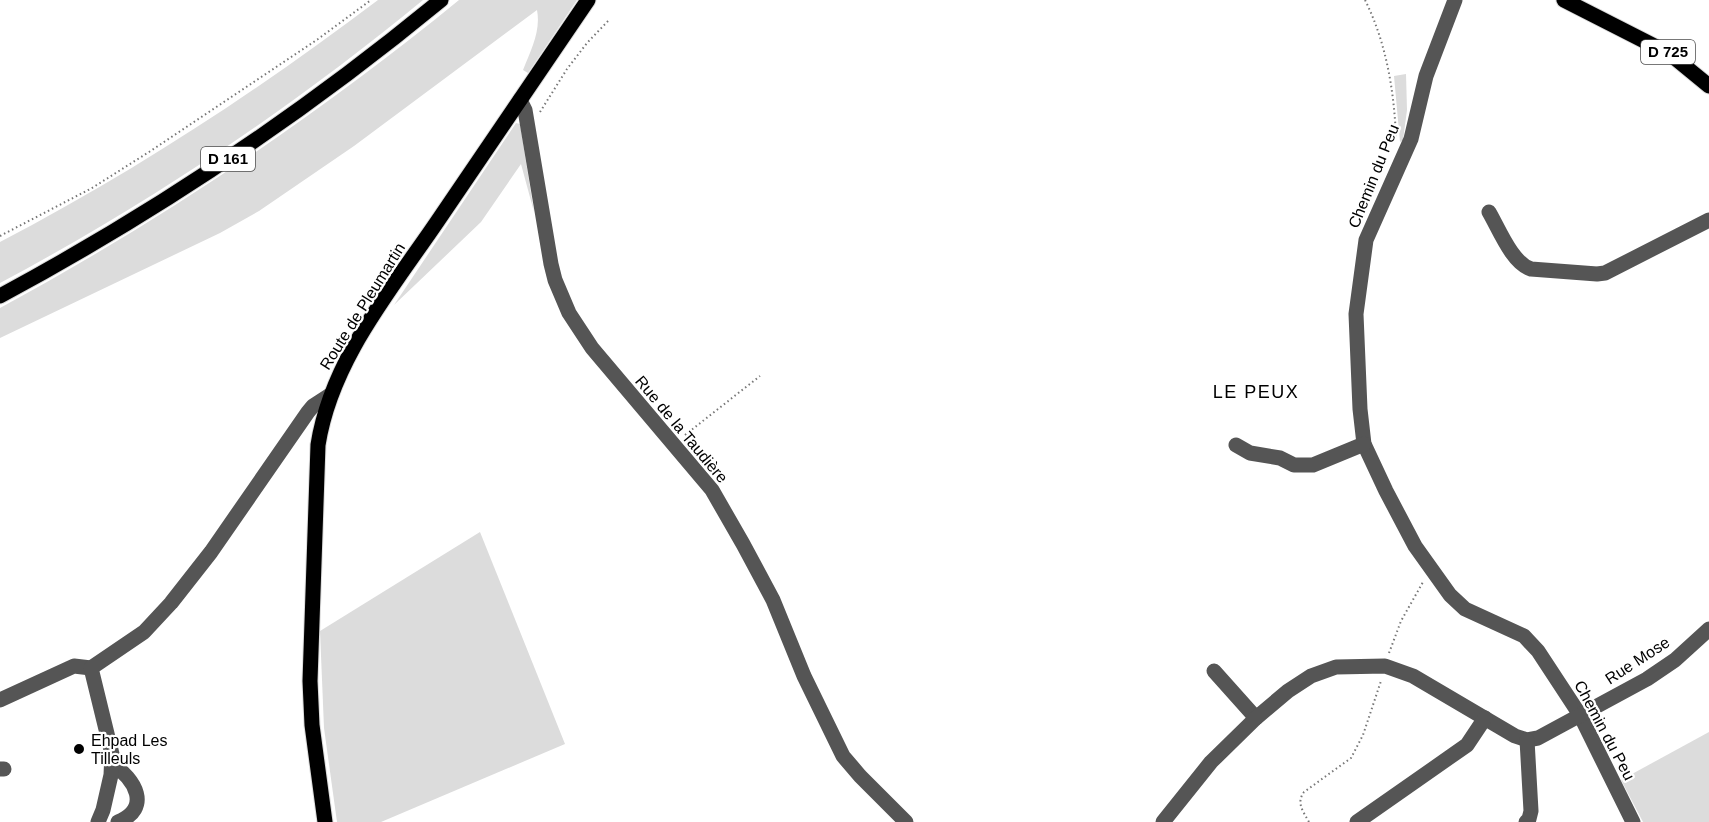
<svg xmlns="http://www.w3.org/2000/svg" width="1709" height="822" font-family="Helvetica,sans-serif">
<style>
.green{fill:#dcdcdc}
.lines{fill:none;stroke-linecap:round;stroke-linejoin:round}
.major-casing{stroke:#dbdbdb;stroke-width:17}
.path{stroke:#777;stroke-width:2;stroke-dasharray:1.5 3;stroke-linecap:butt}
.minor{stroke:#555;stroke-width:15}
.major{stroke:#000;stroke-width:15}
.poi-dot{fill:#000;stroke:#fff;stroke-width:2}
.labels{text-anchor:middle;stroke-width:4.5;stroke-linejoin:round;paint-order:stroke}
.shield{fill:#fff;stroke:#4c4c4c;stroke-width:1.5}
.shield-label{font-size:15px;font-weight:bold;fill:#000}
.street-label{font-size:16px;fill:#000;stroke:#fff}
.poi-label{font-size:16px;fill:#000;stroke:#fff;text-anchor:start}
.neighbourhood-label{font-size:18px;letter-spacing:1.5px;fill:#000;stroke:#fff}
</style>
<rect width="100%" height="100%" fill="#fff"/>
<g class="green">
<path d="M378,0H423C292,108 150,203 0,283V242C133,173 259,90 378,0Z"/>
<path d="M459,0H577L528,73L523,70C531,50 541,31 537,10L354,146L259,211L220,233L0,338V308C162,220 316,117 459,0Z"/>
<path d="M1406,74L1407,110L1403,140L1400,142L1394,76Z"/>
<path d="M516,123L520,124L534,212L521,164L481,222L394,305Z"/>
<path d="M480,532L565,744L381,822H337L324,728L320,631Z"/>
<path d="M1709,732V822H1643L1621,780Z"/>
</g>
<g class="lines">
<g class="major-casing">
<g id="major">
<path d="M1564,0L1670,54L1709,86"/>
<path d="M0,296C156,212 304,113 441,0"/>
<path d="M325,822L312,725L310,681L318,445C331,361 390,291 437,222C487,148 538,74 588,0"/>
</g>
</g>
<g class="path">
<path d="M1365,0C1386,42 1394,90 1396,137"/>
<path d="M540,112L567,69L587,43L609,20"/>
<path d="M0,236L92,188L149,152L318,39L371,0"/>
<path d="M685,435L760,376"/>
<path d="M1389,653L1401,621L1423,582"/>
<path d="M1309,822C1303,811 1296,803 1304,792L1351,758L1363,735L1381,681"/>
</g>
<g class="minor">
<path d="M1455,0L1426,76L1411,139L1366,240L1356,314L1360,409L1364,444L1386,491L1415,546L1450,595L1465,609L1524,636L1538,651L1580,715L1633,822"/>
<path d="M520,100L525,110L551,264L555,280L569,313L592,348L712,490L743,544L773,600L804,676L843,756L860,776L906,822"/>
<path d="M1489,212C1499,229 1512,263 1531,269L1597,274L1605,273L1709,220"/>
<path d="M1236,445L1250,453L1280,458L1294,465H1313L1364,444"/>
<path d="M1214,671L1256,718"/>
<path d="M0,700L74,666L91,668"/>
<path d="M112,764C135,779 152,808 118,822"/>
<path d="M0,769H4"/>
<path d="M98,822L103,810L111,775L112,754L91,668L144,632L171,603L211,552L308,412L313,406L330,395"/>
<path d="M1163,822L1211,762L1256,718L1288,691L1311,676L1336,667L1385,666L1413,676L1515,736L1527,740L1538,738L1647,679L1675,660L1709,629"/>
<path d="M1357,822L1467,745L1485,718"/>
<path d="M1526,822L1529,819L1531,811L1527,740"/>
</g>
<use href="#major" class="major"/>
</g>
<circle class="poi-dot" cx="79" cy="749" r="6"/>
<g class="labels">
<g class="shield">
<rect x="1641" y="40" width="54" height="24" rx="4.5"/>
<rect x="201" y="147" width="54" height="24" rx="4.5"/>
</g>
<g class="shield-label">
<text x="1668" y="57">D 725</text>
<text x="228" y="164">D 161</text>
</g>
<g class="street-label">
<text transform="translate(1373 176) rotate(-68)" y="6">Chemin du Peu</text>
<text transform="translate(362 306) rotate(-58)" y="6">Route de Pleumartin</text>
<text transform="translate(682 429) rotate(50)" y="6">Rue de la Taudière</text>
<text transform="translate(1637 660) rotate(-33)" y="6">Rue Mose</text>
<text transform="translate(1605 730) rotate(62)" y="6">Chemin du Peu</text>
</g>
<g class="poi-label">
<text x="91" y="746">Ehpad Les<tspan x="91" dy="18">Tilleuls</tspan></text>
</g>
<g class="neighbourhood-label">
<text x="1256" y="398">LE PEUX</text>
</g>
</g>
</svg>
